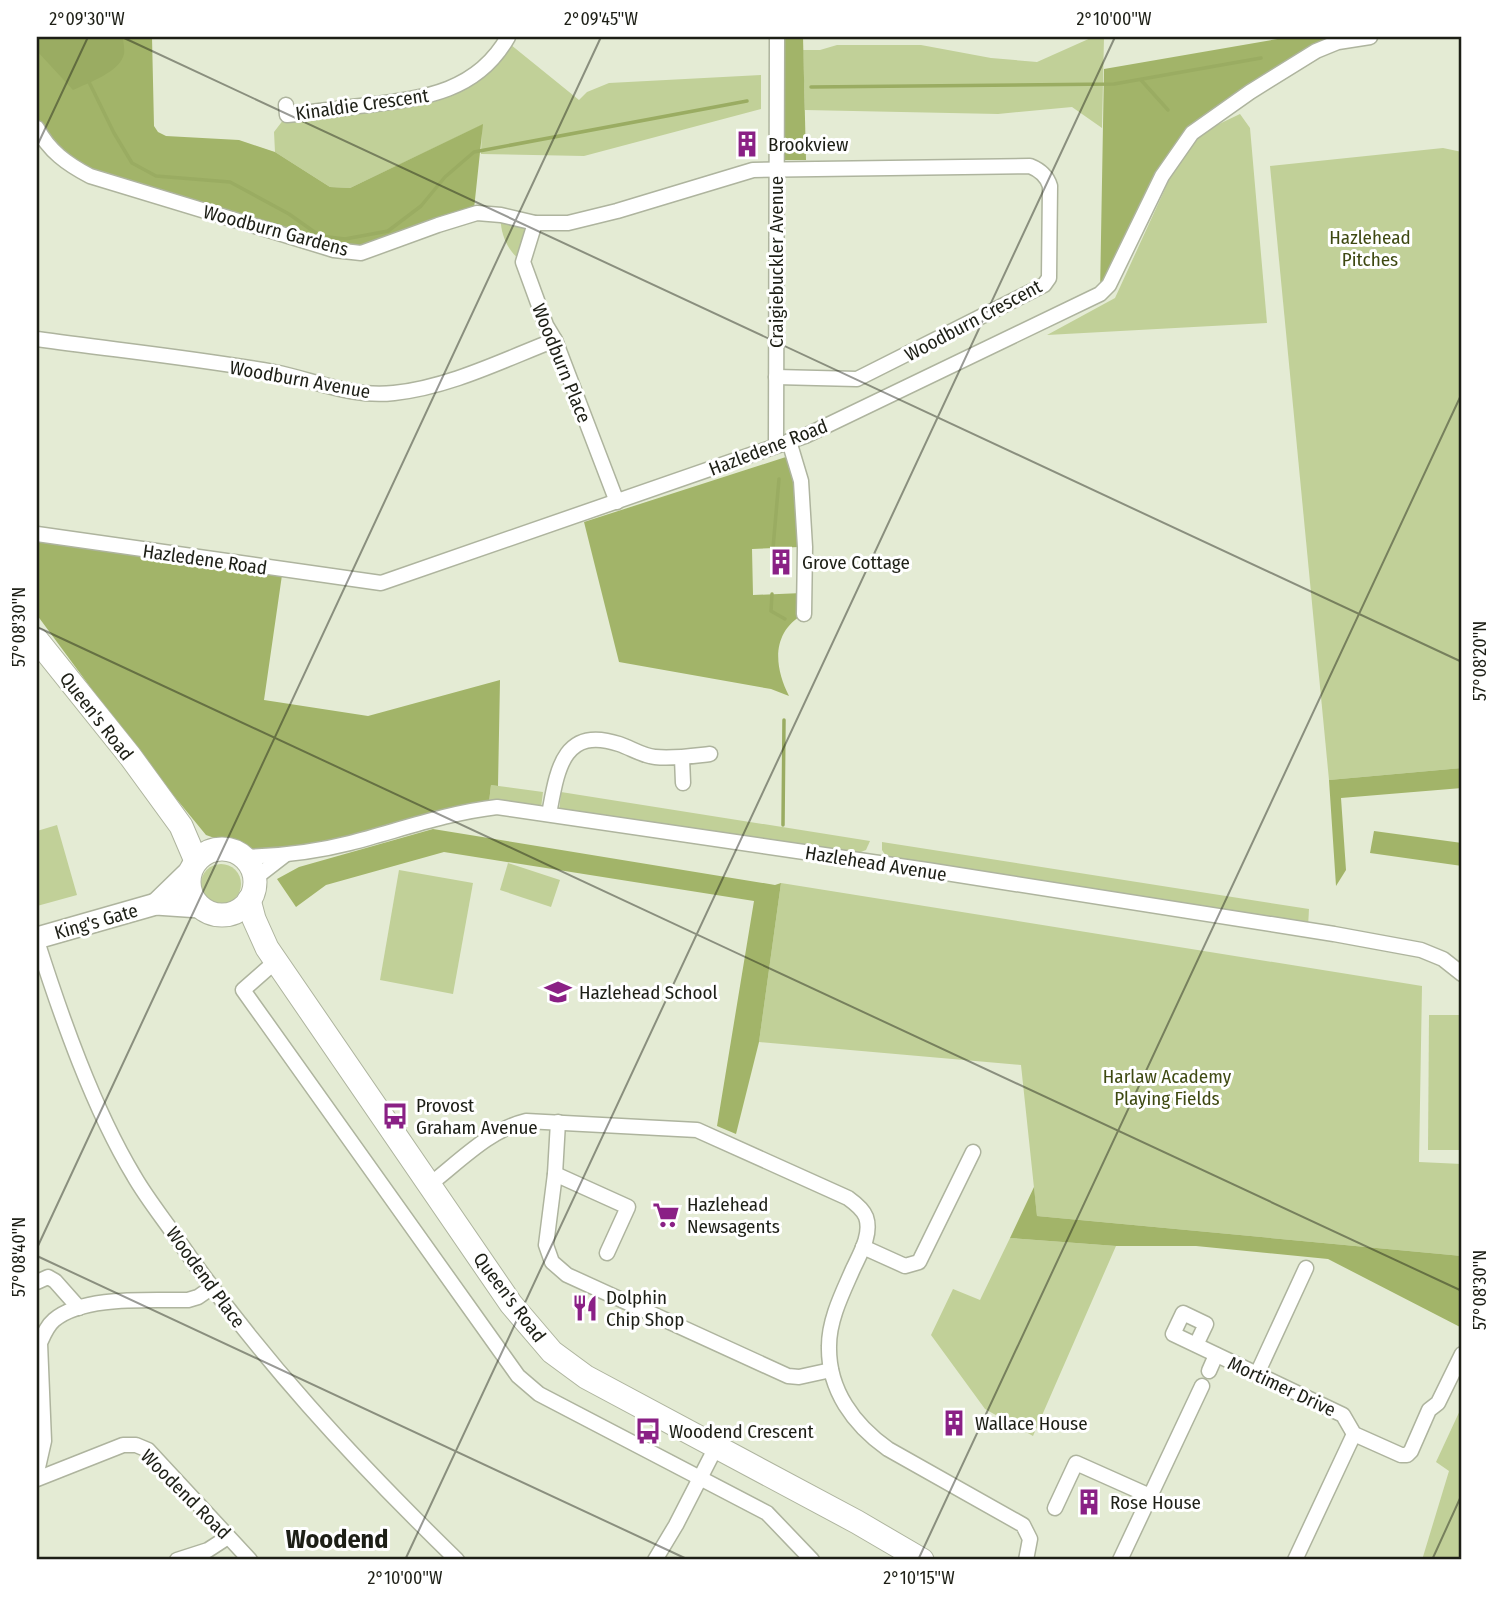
<svg xmlns="http://www.w3.org/2000/svg" width="1499" height="1597" font-family="'Fira Sans Condensed',sans-serif">
<style>
.green{fill:#c1d098}
.forest{fill:#a2b469}
.water{fill:#9aac62}
.lines{fill:none;stroke-linecap:round;stroke-linejoin:round}
.stream{stroke:#9aac62;stroke-width:3.5}
.street-casing{stroke:#aeb49e;stroke-width:17}
.secondary-casing{stroke:#aeb49e;stroke-width:24}
.primary-casing{stroke:#aeb49e;stroke-width:25}
.street{stroke:#fff;stroke-width:14}
.secondary{stroke:#fff;stroke-width:21}
.primary{stroke:#fff;stroke-width:23}
.ticks{fill:none;stroke:#1d1f16;stroke-width:2;stroke-opacity:0.45}
.labels{text-anchor:middle;stroke-width:6;stroke-linejoin:round;paint-order:stroke}
.street-label{font-size:19px;fill:#1d1f16;stroke:#fff}
.poi-label{font-size:19px;fill:#1d1f16;stroke:#fff;text-anchor:start}
.park-label{font-size:19px;fill:#3e4911;stroke:#fff}
.district-label{font-size:26px;font-weight:bold;fill:#1d1f16;stroke:#fff}
.neatline{fill:none;stroke:#1d1f16;stroke-width:2.5}
.ticks-label{font-size:18px;text-anchor:middle;fill:#1d1f16}
</style>
<rect width="100%" height="100%" fill="#e4ebd4"/>
<g class="green">
<path d="M1093,37H1104L1102,128L1072,107L998,114L805,110L803,50H820L837,45H921L991,58L1037,62Z"/>
<path d="M506,41L579,100L587,92L609,83L761,75V109L584,156L481,154L482,125L350,188L330,187L275,152L274,132L287,115L462,84Z"/>
<path d="M1240,114L1250,128L1267,323L1047,335L1115,298L1170,178L1200,133Z"/>
<path d="M1443,148L1462,152V768L1329,780L1270,166Z"/>
<path d="M501,215L535,223L523,262C508,253 499,232 501,215Z"/>
<path d="M491,785L543,792L541,808L489,802Z"/>
<path d="M561,792L870,841L866,850L853,855L559,812Z"/>
<path d="M57,825L77,895L37,906V831Z"/>
<path d="M882,842L1309,909L1308,927L887,858L882,850Z"/>
<path d="M508,863L560,880L551,907L500,890Z"/>
<circle cx="221" cy="884" r="20"/>
<path d="M399,870L473,883L453,994L380,980Z"/>
<path d="M781,883L1422,986L1419,1162L1462,1164V1256L1037,1216L1021,1065L759,1042Z"/>
<path d="M1429,1015H1462V1150H1428Z"/>
<path d="M1010,1238L1116,1246L1033,1436L985,1409L931,1335L953,1289L980,1300Z"/>
<path d="M1462,1406V1560H1422L1449,1471L1436,1462Z"/>
</g>
<g class="forest">
<path d="M37,37H152L154,126L158,132L166,136L239,140L275,152L330,187L350,188L483,124L474,209L369,245L351,248L91,171L72,160L47,138L37,119Z"/>
<path d="M777,37H803L806,160H776Z"/>
<path d="M1289,37H1321L1338,42L1192,133L1100,294L1104,69Z"/>
<path d="M792,455L799,547L752,549L753,595L802,593L804,614C771,632 774,667 789,696L771,689L619,662L584,522Z"/>
<path d="M37,539L282,575L264,700L368,716L500,680L498,786L491,785L489,802L268,857L206,835L142,757L37,615Z"/>
<path d="M1462,768V788L1341,798L1346,870L1336,886L1329,780Z"/>
<path d="M433,829L775,885L781,883L759,1042L736,1134L717,1126L754,901L444,852L326,885L296,907L277,879L299,867Z"/>
<path d="M1374,831L1462,843V866L1370,853Z"/>
<path d="M1034,1187L1037,1216L1462,1256V1328L1328,1259L1196,1246H1116L1010,1238Z"/>
</g>
<path class="water" d="M37,37H123C123,42 125,49 124,54C120,72 88,83 73,90L37,51Z"/>
<g class="lines">
<g class="stream">
<path d="M1141,80L1168,110"/>
<path d="M89,82L114,133L132,163L156,176L230,182L289,214L320,236L345,239L388,231L421,206L445,177L474,152L747,101"/>
<path d="M811,87L1114,84L1261,58"/>
<path d="M773,548L779,479"/>
<path d="M772,594L771,611L785,619"/>
<path d="M783,825L784,720"/>
</g>
<g class="street-casing">
<g id="street">
<path d="M286,105L287,115C314,112 341,108 368,105C424,98 477,92 508,37"/>
<path d="M37,128C49,151 67,164 90,176L334,250L361,253L438,225L477,213L501,215L535,223H568L617,211L753,170L1030,166C1040,170 1047,176 1050,186L1049,278L1044,285L857,379L776,377"/>
<path d="M535,223L523,262L546,325L555,340L617,502"/>
<path d="M37,339C116,350 196,358 274,372C315,380 351,398 394,393C450,387 503,360 555,340"/>
<path d="M789,441L801,481L805,547L804,614"/>
<path d="M776,445L777,37"/>
<path d="M37,534L381,583L805,436L1100,294L1109,285L1162,176L1192,133L1250,92L1316,51L1338,42L1370,37"/>
<path d="M682,758L683,783"/>
<path d="M549,814C557,772 562,725 619,744C631,748 643,756 655,757C673,759 692,756 710,754"/>
<path d="M243,857C279,856 315,852 350,843C400,830 446,813 497,807L927,870L1334,934L1421,950L1443,959L1462,974"/>
<path d="M254,879L285,855"/>
<path d="M37,941C61,1016 93,1108 134,1176C146,1197 162,1217 176,1237C257,1355 354,1460 457,1560"/>
<path d="M276,961L243,990L518,1376L539,1394L767,1513L812,1560"/>
<path d="M558,1122L555,1174L546,1245L552,1262L567,1275L788,1376L799,1377L831,1370"/>
<path d="M555,1174L628,1207L607,1253"/>
<path d="M429,1185C459,1162 489,1130 526,1121L697,1130L848,1198C855,1203 863,1209 866,1217C872,1234 860,1254 853,1269C843,1292 829,1319 829,1346C828,1390 854,1425 888,1449L1023,1525L1030,1539L1026,1560"/>
<path d="M863,1247L905,1266L919,1262L973,1152"/>
<path d="M37,1282L48,1277L55,1281L79,1308"/>
<path d="M1196,1345L1206,1324L1183,1313L1173,1334L1343,1415L1354,1434L1401,1455H1407L1411,1451L1429,1410L1438,1403L1462,1354"/>
<path d="M1209,1371L1216,1355"/>
<path d="M1257,1374L1306,1268"/>
<path d="M37,1472L44,1441L40,1343C44,1334 47,1326 54,1320C84,1295 151,1301 188,1300L198,1297L211,1288"/>
<path d="M37,1479L123,1445H136L148,1450L250,1560"/>
<path d="M1055,1508L1076,1463L1150,1496"/>
<path d="M177,1560L208,1550L228,1537"/>
<path d="M655,1560L676,1525L716,1447"/>
<path d="M1120,1560L1202,1386"/>
<path d="M1295,1560L1354,1434"/>
</g>
</g>
<g class="secondary-casing">
<g id="secondary">
<path d="M156,904L191,870"/>
<path d="M37,938L156,904L200,907"/>
</g>
</g>
<g class="primary-casing">
<g id="primary">
<path d="M37,640L130,756L181,826L196,861"/>
<circle cx="222" cy="882" r="33"/>
<path d="M249,900L254,919L267,948L511,1304L552,1352L586,1377L857,1522L922,1560"/>
</g>
</g>
<use href="#street" class="street"/>
<use href="#secondary" class="secondary"/>
<use href="#primary" class="primary"/>
</g>
<path class="ticks" d="M122,37L1462,662M37,146L88,37M37,627L1462,1291M37,1248L601,37M37,1256L689,1560M405,1560L1115,37M918,1560L1462,393M1432,1560L1462,1494"/>
<defs>
<g id="building-bare" transform="scale(2.1)"><path d="M-4-6H4V6H1V3H-1V6H-4ZM-2.5-4.3h1.7v1.8h-1.7ZM.8-4.3h1.7v1.8H.8ZM-2.5-1h1.7V.8h-1.7ZM.8-1h1.7V.8H.8Z" fill="#8a2085" stroke="#fff" stroke-width="2.5" paint-order="stroke"/></g>
<g id="school-bare" transform="scale(2.1)"><path d="M0-5L7-2L0 1L-7-2ZM-4 1L0 2.5L4 1V4Q0 6-4 4Z" fill="#8a2085" stroke="#fff" stroke-width="2.5" paint-order="stroke"/></g>
<g id="bus-bare" transform="scale(2.1)"><path d="M-5-6H5V4H4V6H2V4H-2V6H-4V4H-5ZM-3.5-4V0h7V-4ZM-3.5 1.2v1.5H-2V1.2ZM2 1.2v1.5H3.5V1.2Z" fill="#8a2085" stroke="#fff" stroke-width="2.5" paint-order="stroke"/></g>
<g id="supermarket-bare" transform="scale(2.1)"><path d="M-6-5.5h2.5l.6 2H6L4.5 2H-2.5L-4.4-4H-6ZM-1.5 3.2a1.3 1.3 0 1 0 .1 0ZM3 3.2a1.3 1.3 0 1 0 .1 0Z" fill="#8a2085" stroke="#fff" stroke-width="2.5" paint-order="stroke"/></g>
<g id="restaurant-bare" transform="scale(2.1)"><path d="M-5-6h1v4h1v-4h1v4h1v-4h1v5L-1.5 .5V6h-2V.5L-5-1ZM5-6V6H3V1.5H1.5Q1.5-4 5-6Z" fill="#8a2085" stroke="#fff" stroke-width="2.5" paint-order="stroke"/></g>
</defs>
<g fill-rule="evenodd">
<use href="#building-bare" x="747" y="144"/>
<use href="#building-bare" x="781" y="562"/>
<use href="#school-bare" x="558" y="992"/>
<use href="#bus-bare" x="395" y="1116"/>
<use href="#supermarket-bare" x="666" y="1215"/>
<use href="#restaurant-bare" x="585" y="1308"/>
<use href="#building-bare" x="954" y="1423"/>
<use href="#bus-bare" x="648" y="1431"/>
<use href="#building-bare" x="1089" y="1502"/>
</g>
<g class="labels">
<g class="street-label">
<text transform="translate(362 104) rotate(-8)" y="7">Kinaldie Crescent</text>
<text transform="translate(276 230) rotate(15)" y="7">Woodburn Gardens</text>
<text transform="translate(776 262) rotate(-90)" y="7">Craigiebuckler Avenue</text>
<text transform="translate(973 320) rotate(-28)" y="7">Woodburn Crescent</text>
<text transform="translate(562 363) rotate(68)" y="7">Woodburn Place</text>
<text transform="translate(300 379) rotate(10)" y="7">Woodburn Avenue</text>
<text transform="translate(768 447) rotate(-21)" y="7">Hazledene Road</text>
<text transform="translate(205 559) rotate(8)" y="7">Hazledene Road</text>
<text transform="translate(97 716) rotate(52)" y="7">Queen's Road</text>
<text transform="translate(876 863) rotate(9)" y="7">Hazlehead Avenue</text>
<text transform="translate(96 921) rotate(-16)" y="7">King's Gate</text>
<text transform="translate(206 1277) rotate(54)" y="7">Woodend Place</text>
<text transform="translate(510 1297) rotate(53)" y="7">Queen's Road</text>
<text transform="translate(1282 1386) rotate(25)" y="7">Mortimer Drive</text>
<text transform="translate(186 1494) rotate(45)" y="7">Woodend Road</text>
</g>
<g class="poi-label">
<text x="768" y="151">Brookview</text>
<text x="802" y="569">Grove Cottage</text>
<text x="579" y="999">Hazlehead School</text>
<text x="416" y="1112">Provost<tspan x="416" dy="22">Graham Avenue</tspan></text>
<text x="687" y="1211">Hazlehead<tspan x="687" dy="22">Newsagents</tspan></text>
<text x="606" y="1304">Dolphin<tspan x="606" dy="22">Chip Shop</tspan></text>
<text x="975" y="1430">Wallace House</text>
<text x="669" y="1438">Woodend Crescent</text>
<text x="1110" y="1509">Rose House</text>
</g>
<g class="park-label">
<text x="1370" y="244">Hazlehead<tspan x="1370" dy="22">Pitches</tspan></text>
<text x="1167" y="1083">Harlaw Academy<tspan x="1167" dy="22">Playing Fields</tspan></text>
</g>
<g class="district-label">
<text x="337" y="1548">Woodend</text>
</g>
</g>
<rect width="1499" height="1597" fill="none" stroke="#ffffff" stroke-width="77"/>
<rect x="38" y="38" width="1422" height="1520" class="neatline"/>
<g class="ticks-label">
<text x="87" y="25">2°09'30"W</text>
<text x="601" y="25">2°09'45"W</text>
<text x="1114" y="25">2°10'00"W</text>
<text transform="translate(19 627) rotate(-90)" y="6">57°08'30"N</text>
<text transform="translate(1480 661) rotate(-90)" y="6">57°08'20"N</text>
<text transform="translate(19 1257) rotate(-90)" y="6">57°08'40"N</text>
<text transform="translate(1480 1290) rotate(-90)" y="6">57°08'30"N</text>
<text x="405" y="1584">2°10'00"W</text>
<text x="919" y="1584">2°10'15"W</text>
</g>
</svg>
